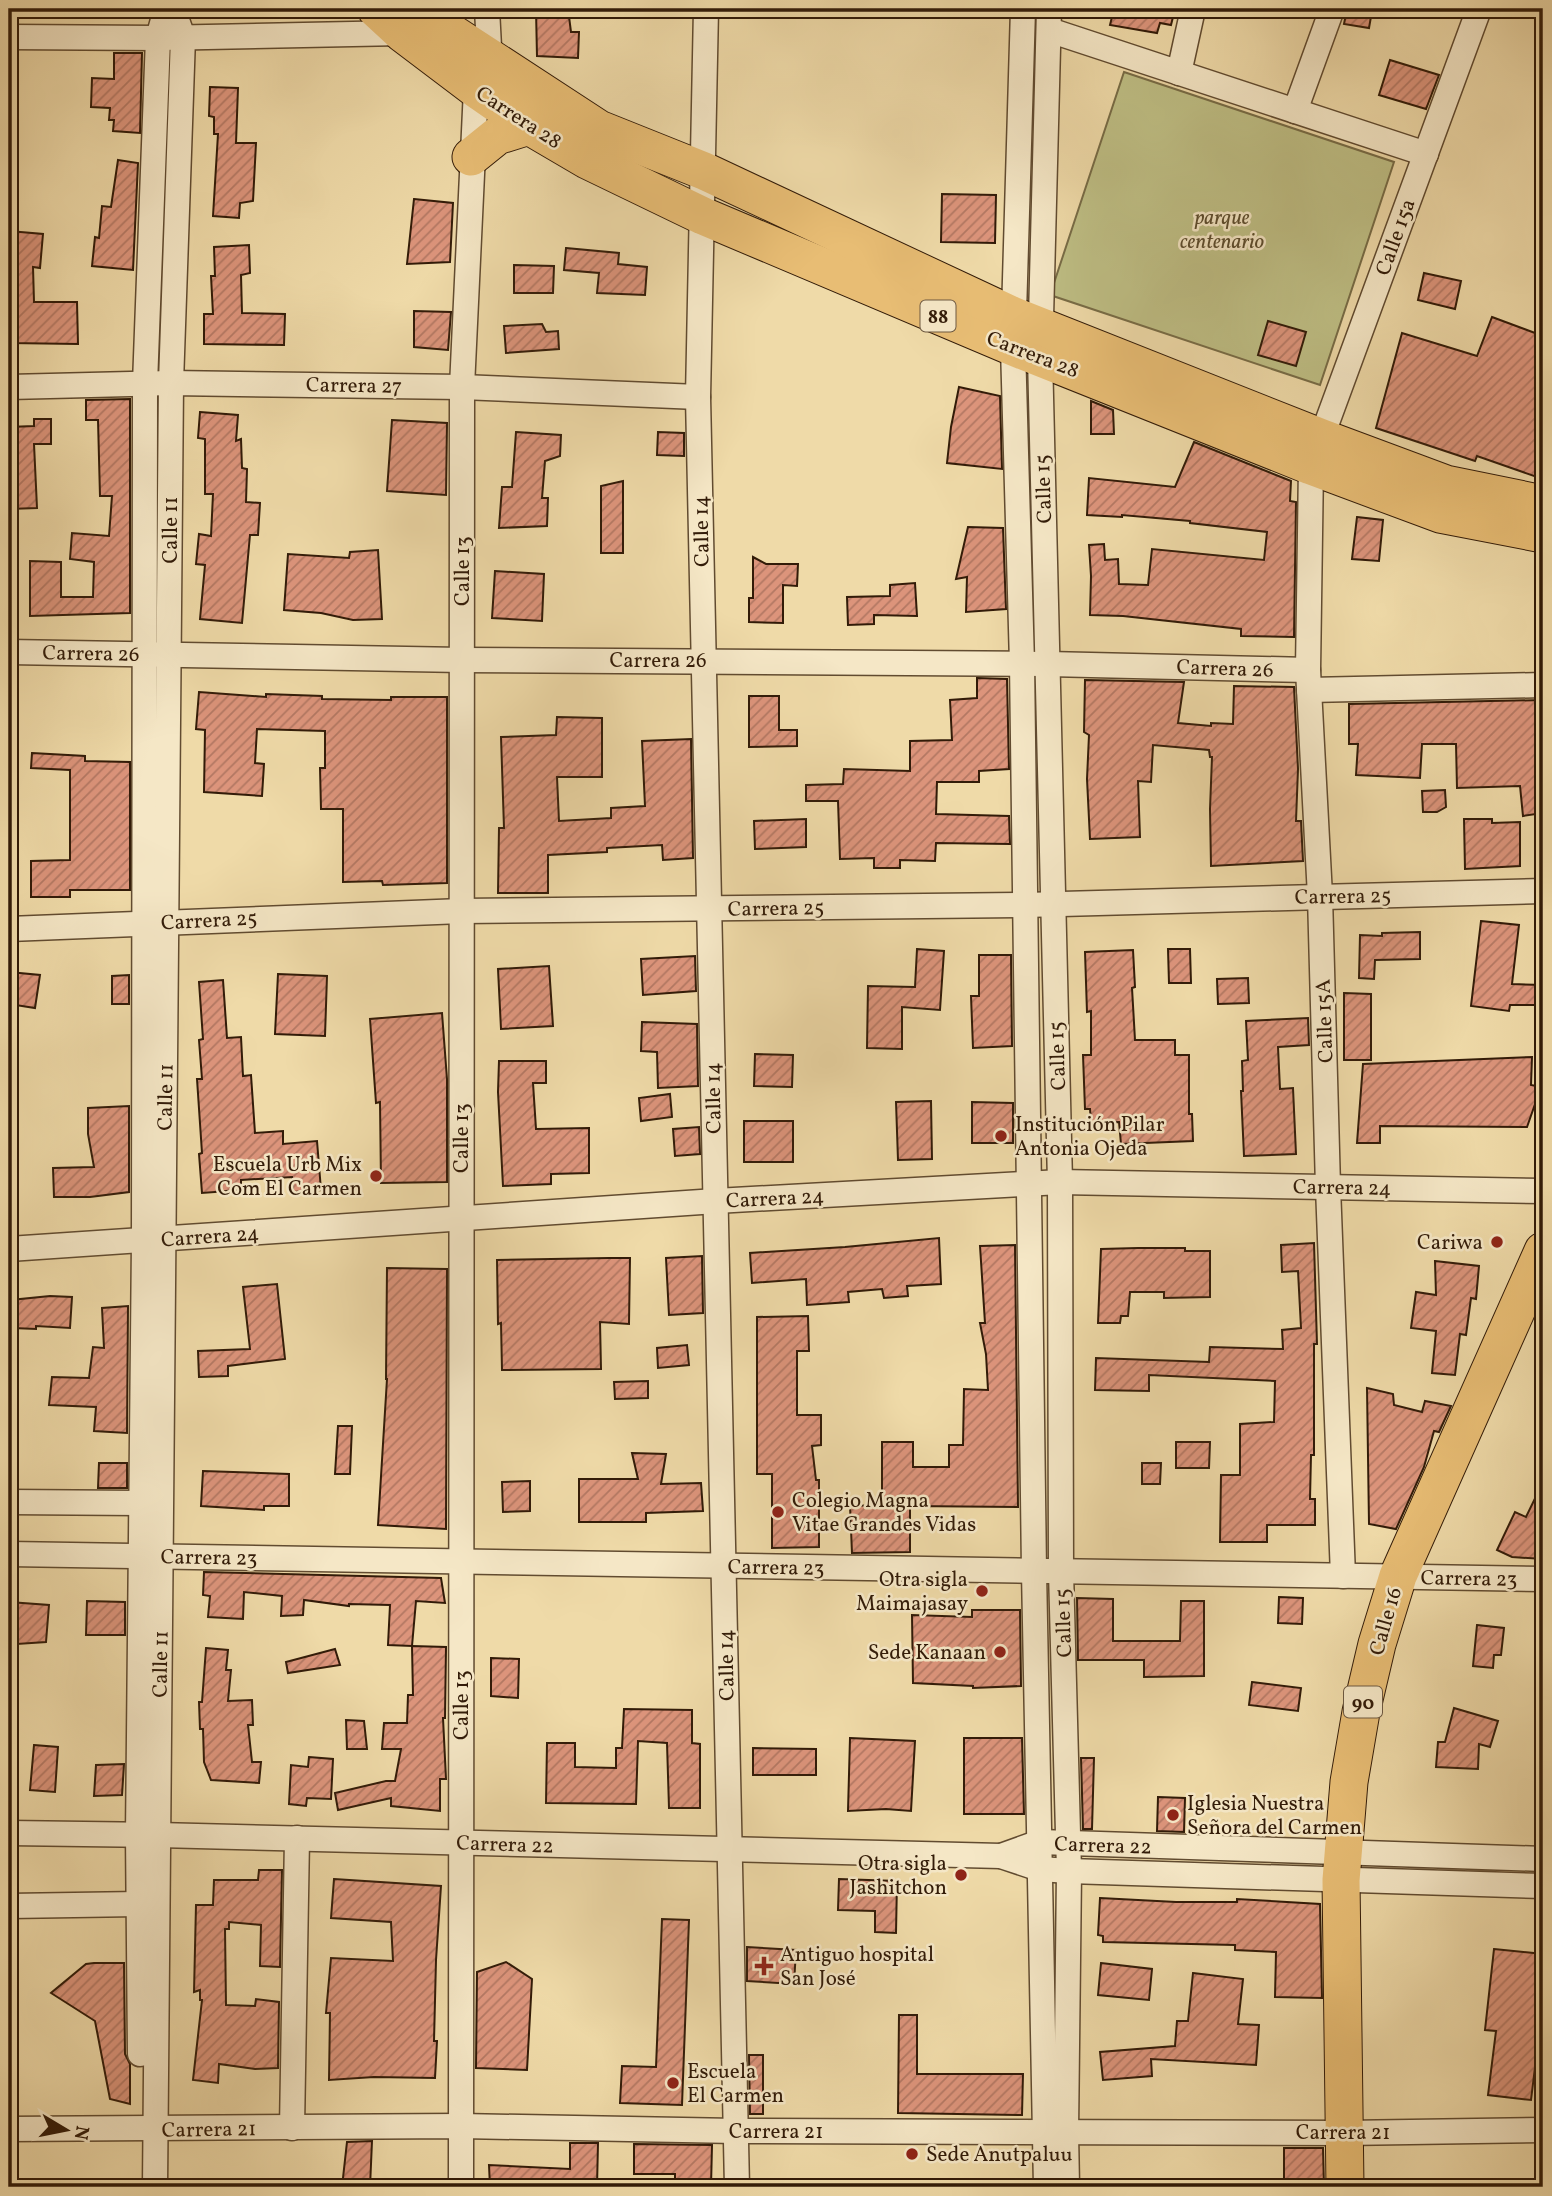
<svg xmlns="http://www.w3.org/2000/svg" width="1552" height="2196" font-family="Vollkorn,serif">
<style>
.green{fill:#bebe84;stroke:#786c46;stroke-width:2}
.building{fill:url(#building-hatch);stroke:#321b08;stroke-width:2}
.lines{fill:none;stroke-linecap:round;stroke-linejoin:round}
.minor-casing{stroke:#614b30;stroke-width:27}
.highway-casing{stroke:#321b08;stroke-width:39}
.minor{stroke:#f5e7c6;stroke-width:24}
.highway{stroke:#e8bd74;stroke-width:37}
.poi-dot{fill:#8f2418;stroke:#f5e7c6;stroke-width:2.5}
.labels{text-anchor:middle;stroke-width:5;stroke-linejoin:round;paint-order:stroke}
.shield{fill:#f5e7c6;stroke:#6c5841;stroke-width:2}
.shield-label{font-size:19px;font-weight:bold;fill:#321b08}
.street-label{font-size:21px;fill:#321b08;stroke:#f5e7c6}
.park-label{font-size:21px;font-style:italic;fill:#5c4c2d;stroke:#f5e7c6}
.poi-label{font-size:21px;fill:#321b08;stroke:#f5e7c6;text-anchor:start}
</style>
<defs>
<pattern id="building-hatch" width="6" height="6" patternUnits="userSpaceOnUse" patternTransform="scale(1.75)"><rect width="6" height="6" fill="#dc947b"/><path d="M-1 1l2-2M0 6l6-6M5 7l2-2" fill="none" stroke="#b37863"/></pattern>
</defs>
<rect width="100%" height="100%" fill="#efdaa8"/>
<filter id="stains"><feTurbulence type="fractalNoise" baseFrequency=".00286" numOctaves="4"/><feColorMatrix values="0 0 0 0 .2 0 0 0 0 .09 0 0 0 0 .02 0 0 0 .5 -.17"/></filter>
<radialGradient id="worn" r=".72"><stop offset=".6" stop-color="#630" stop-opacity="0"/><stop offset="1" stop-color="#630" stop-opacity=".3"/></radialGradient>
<path class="green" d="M1124,72L1394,162L1320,385L1050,295Z"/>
<g class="building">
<path d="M568,9L571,32H579L578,58L537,56L536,10Z"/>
<path d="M1114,9H1175L1171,25L1160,23L1157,33L1110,25Z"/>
<path d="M1347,9L1372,11L1369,28L1344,24Z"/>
<path d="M114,53H142L140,133L113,131L114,120H109L110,108L91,107L92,78L114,79Z"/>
<path d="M1390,60L1439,75L1426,109L1379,95Z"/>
<path d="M210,87L238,88L236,143H256L253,201L240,203L239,218L213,216L218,134H214V117L209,116Z"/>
<path d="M118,160L138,163L133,270L92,266L95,237L99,238L102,206L111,207Z"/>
<path d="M942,194L996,195L995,243L941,242Z"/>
<path d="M414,199L453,203L450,262L407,264Z"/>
<path d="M9,231L43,234L40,268L33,267L34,302H77L78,344L9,343Z"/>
<path d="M249,245L250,273L241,275L242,313L285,314L284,345L204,344V314H213L211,276H215L214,247Z"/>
<path d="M566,248L619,253L618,264L647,267L645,295L597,293L599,273L564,270Z"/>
<path d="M514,265L554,266L553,293H514Z"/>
<path d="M1424,273L1461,281L1455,309L1418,300Z"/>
<path d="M414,311L451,312L448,350L414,347Z"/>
<path d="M1492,317L1543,336V456L1537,477L1477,456L1475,461L1376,428L1402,333L1477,356Z"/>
<path d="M1268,321L1306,332L1296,366L1258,355Z"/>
<path d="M542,324L546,332L558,331L559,349L506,353L504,326Z"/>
<path d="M959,387L1000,396L1002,469L947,463L951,427Z"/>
<path d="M130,399V613L30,616V561L61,562V597H93L94,562L70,559L72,533L109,536L112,496H100L98,420H86V400Z"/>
<path d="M1091,401L1113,410L1114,434H1091Z"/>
<path d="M200,412L238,415L236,441L241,439L242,468L247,469L246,502L260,503L258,535H250L242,623L200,619L205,565L196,564L199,534L211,536L213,494H205V439L198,438Z"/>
<path d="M34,419H51V444H34L37,508L9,509V427L34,426Z"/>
<path d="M392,420L447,423L446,495L387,491Z"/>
<path d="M516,432L561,435L560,456L545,461L542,498H548L547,526L499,528L502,487H512Z"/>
<path d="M658,432L684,433V456L657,455Z"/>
<path d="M1194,442L1291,481L1290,501L1296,502L1294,637L1241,636V629L1123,616L1090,615L1091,576L1089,545L1104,544L1105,560L1118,559L1119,584L1148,585L1152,549L1264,560L1267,532L1190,523V521L1122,515V517L1087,515L1089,478L1175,487Z"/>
<path d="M623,481V553H601V486Z"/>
<path d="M1357,517L1383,520L1379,561L1352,559Z"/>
<path d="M968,527L1003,528L1006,609L966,612L967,577L956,579Z"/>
<path d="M378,550L382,619L353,620L321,613L284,610L288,554L349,558L350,552Z"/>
<path d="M753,557L766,564H798L797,586L783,585V623L749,622V598H753Z"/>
<path d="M495,571L544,574L542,621L492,618Z"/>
<path d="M915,583L917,616L874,615V624L848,625L847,597L890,596V585Z"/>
<path d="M977,678L1007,679L1009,769L979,771V782H937L936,814L1009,816L1010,844L936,843L935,861L900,860V868H874V858L840,859L838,801H806V785L843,784L844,769L910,771V741L952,740L950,700L977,698Z"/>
<path d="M1085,680L1184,682L1178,723L1211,726V723L1233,724L1234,686L1294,687L1298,769L1296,821H1301L1303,861L1211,866L1210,809L1212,757H1210L1209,750L1153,745L1151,782L1138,781L1140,837L1090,839L1087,779L1089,735L1084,732Z"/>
<path d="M199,692L266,697V694L322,696V699L391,700V697H447V883L383,885L382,881L343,882V809H321L320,768H325V731L257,729L255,763L264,764L262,796L204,792L205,730L196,729Z"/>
<path d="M749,696H779V730H797V746L749,747Z"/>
<path d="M1543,700V813L1523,816L1520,786L1457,788L1456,744H1422L1420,778L1356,775L1358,744H1349V704Z"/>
<path d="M557,717L602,718V777H557L559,821L611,818V808L645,806L642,741L691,739L693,858L663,860L662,845L607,848V852L548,855V893H498L499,828H504L501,737L556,735Z"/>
<path d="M32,753L85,756V761L130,762V890H70V897H31V861L70,860V770L31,768Z"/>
<path d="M1445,790L1446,807L1437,812H1423L1422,791Z"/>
<path d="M806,819V847L755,849L754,821Z"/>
<path d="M1464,819H1492V823L1520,822V866L1465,869Z"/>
<path d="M1481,921L1519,925L1512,984L1543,985V1005H1510L1509,1011L1471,1006Z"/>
<path d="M1420,932V959L1375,960L1374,979L1359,978L1360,935L1382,936V933Z"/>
<path d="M917,949L944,951L940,1010L902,1007V1049L867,1048L868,986L915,987Z"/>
<path d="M1168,949H1190L1191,983H1169Z"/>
<path d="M1133,950L1135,987L1132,988L1135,1040H1175V1055H1189V1114H1192L1193,1141L1121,1144L1119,1122L1091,1123L1090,1109H1085L1083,1055H1091V1011L1087,1012L1085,952Z"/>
<path d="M979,955H1011L1012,1046L973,1048L971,996H979Z"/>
<path d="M695,956L696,991L643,995L641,959Z"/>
<path d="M549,966L553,1026L501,1029L498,969Z"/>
<path d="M9,972L40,975L35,1008L9,1004Z"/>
<path d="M278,974L327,976L325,1036L275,1034Z"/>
<path d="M129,975V1004H112V976Z"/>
<path d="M1248,978L1249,1003L1218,1004L1217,979Z"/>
<path d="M223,980L227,1038L241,1037L243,1076L251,1075L255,1133L283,1131V1144L317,1141L321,1190L293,1192L292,1177L241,1180V1190L202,1193L199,1154L202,1153L197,1079H202L199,1040L203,1039L199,982Z"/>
<path d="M1344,993L1371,994V1060H1344Z"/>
<path d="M442,1013L447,1079V1182L381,1183L380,1102L376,1103L370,1019Z"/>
<path d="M1308,1018L1309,1045L1278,1047L1280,1089L1293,1088L1296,1154L1244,1156L1241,1091H1243L1242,1061L1248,1060L1246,1021Z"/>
<path d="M642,1022L697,1024L698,1086L658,1088L657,1052L641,1051Z"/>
<path d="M755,1054L793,1055L792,1087L754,1086Z"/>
<path d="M1532,1057L1531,1085L1541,1087L1527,1127L1380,1126V1143H1357L1363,1064Z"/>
<path d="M499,1061H546V1083H533L536,1129L589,1128V1173L551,1174V1184L503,1186L498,1092Z"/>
<path d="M670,1094L672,1117L641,1121L639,1098Z"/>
<path d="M931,1101L932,1159L898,1160L896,1102Z"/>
<path d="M972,1102L1013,1103V1143H972Z"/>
<path d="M129,1106V1192L90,1197H54L53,1168L94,1167L88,1134V1108Z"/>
<rect x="744" y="1121" width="49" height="41"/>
<path d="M699,1127L700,1154L675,1156L673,1129Z"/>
<path d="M939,1238L941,1284L907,1286L908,1296L884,1298L882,1289L848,1292L849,1302L807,1305L806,1279L752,1283L750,1253L845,1247Z"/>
<path d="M1314,1243L1317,1344H1314V1455H1311L1310,1499H1315V1525H1267V1542H1220L1221,1475H1240V1424L1274,1422L1275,1381L1149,1375V1391L1095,1390L1096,1358L1209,1362L1210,1347L1283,1349L1282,1330L1301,1328L1298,1271L1282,1272L1281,1245Z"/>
<path d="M1015,1245L1018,1507L910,1506V1552L852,1553L850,1506L882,1505V1442H913V1467H949V1445H963L964,1389L988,1390L986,1354L980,1323H985L980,1246Z"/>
<path d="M1138,1248H1185V1251H1210V1297L1164,1298V1292H1130L1128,1316H1121L1120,1323H1098L1101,1249Z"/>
<path d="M702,1256L703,1313L669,1315L666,1258Z"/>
<path d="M609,1258H630L629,1324L600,1322L601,1369L502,1370L501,1323L498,1324L497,1260Z"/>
<path d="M1435,1261L1479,1266L1476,1299L1471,1298L1466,1335L1460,1334L1455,1375L1432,1373L1436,1331L1411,1328L1416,1292L1436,1295Z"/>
<path d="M387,1268L447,1269L446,1529L378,1525L387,1379H386Z"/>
<path d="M277,1284L285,1359L228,1366V1376L199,1377L198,1351L250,1349L243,1287Z"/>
<path d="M50,1296L72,1297L70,1328L36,1326V1329L13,1328L11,1300Z"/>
<path d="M128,1306L127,1433L94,1431L96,1407L49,1405L52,1377L89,1378L93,1347L104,1348L102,1308Z"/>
<path d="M808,1316L809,1351H797V1415H821V1445L812,1446L816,1480H819V1547L772,1548V1474H757V1317Z"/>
<path d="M687,1345L689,1365L658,1368L657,1348Z"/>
<path d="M648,1381V1398L615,1399L614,1382Z"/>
<path d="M1367,1388L1393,1394L1394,1405L1422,1412L1425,1401L1451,1406L1439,1432L1434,1431L1424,1467L1396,1529L1369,1524Z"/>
<path d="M338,1426H352L350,1474H335Z"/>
<path d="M1176,1442H1210L1209,1468H1176Z"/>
<path d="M632,1453L666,1454L661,1484L701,1483L703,1511L646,1513V1522H579V1479H638Z"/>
<path d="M99,1463H127V1488H98Z"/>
<path d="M1142,1463H1161L1160,1484H1142Z"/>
<path d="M203,1471L289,1474V1506H264V1510L201,1506Z"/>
<path d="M530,1481V1511L503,1512L502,1482Z"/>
<path d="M1543,1482V1559L1512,1557L1497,1550L1515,1512L1526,1517Z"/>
<path d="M204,1572L441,1578L445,1603L416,1601L412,1646L388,1645L390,1605L349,1604V1606L304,1600L303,1615L281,1616L282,1596L244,1592L243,1619L208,1617L210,1596L203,1595Z"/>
<path d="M1279,1597L1303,1598L1302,1624L1278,1623Z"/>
<path d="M1077,1598L1113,1599V1641H1180L1181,1601H1204V1676L1144,1677V1660H1078Z"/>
<path d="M87,1601L125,1602V1635H86Z"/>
<path d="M9,1602L49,1605L46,1642L17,1644Z"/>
<path d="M972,1610H1020L1021,1686L973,1688V1686L913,1683L912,1615L972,1617Z"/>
<path d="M1477,1625L1504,1628L1501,1655H1494L1493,1668L1473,1666Z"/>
<path d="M412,1646L446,1647L445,1718H443L446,1779H440V1811L391,1806V1798L338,1810L335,1793L386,1781H395L401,1749H382L384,1723H407L408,1695H413Z"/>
<path d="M206,1648L228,1650L226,1670H231L228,1701L252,1700L253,1725H248L252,1762H261L259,1783L211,1780L204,1762L203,1729H200L199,1702H202Z"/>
<path d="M335,1649L340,1665L288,1673L286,1662Z"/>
<path d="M491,1658L519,1659L518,1698L491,1696Z"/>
<path d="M1252,1682L1301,1688L1298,1711L1249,1705Z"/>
<path d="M1454,1708L1498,1721L1490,1747L1479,1744L1478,1769L1436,1767L1438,1742H1445Z"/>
<path d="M624,1709L692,1710V1743L700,1744V1808H669L667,1743L638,1741L636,1804L546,1803L547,1743H575V1767L616,1768V1748H622Z"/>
<path d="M346,1720L364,1721L367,1749H347Z"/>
<path d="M850,1738L915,1741L911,1811L886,1809L848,1811Z"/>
<path d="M964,1738H1022L1024,1814H964Z"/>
<path d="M34,1745L58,1747L55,1792L30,1790Z"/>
<path d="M753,1748L816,1749V1775H753Z"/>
<path d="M309,1757L333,1759L331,1799L307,1798L306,1806L289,1804L291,1765L308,1767Z"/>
<path d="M1081,1758H1094L1092,1829H1083Z"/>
<path d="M124,1764L122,1795L94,1796L96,1765Z"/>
<path d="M1158,1797L1185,1798L1184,1832L1157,1831Z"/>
<path d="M259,1870H282L280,1967L260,1966L261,1925L229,1922V1929H225L226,2005L255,2006L256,1999L279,2002L278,2068L255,2069L219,2064L218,2083L193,2080L202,2000H200V1990L194,1992L196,1905H213L214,1880H258Z"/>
<path d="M334,1879L441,1886L436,1960L434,2041H437L435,2078L374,2077L329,2080L330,2013H326L331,1958L393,1961L391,1922L331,1918Z"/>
<path d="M839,1879L897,1881L896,1933L875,1932V1911L838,1910Z"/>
<path d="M1100,1898L1176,1902H1237V1899L1320,1904L1322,1998L1275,1997L1276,1952L1235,1950V1945L1103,1942V1936L1098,1935Z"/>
<path d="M662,1919L689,1920L682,2105L620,2103L622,2066L656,2067Z"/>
<path d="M747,1947L796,1950L794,1984L747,1981Z"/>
<path d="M1494,1949L1543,1954V2036L1539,2035L1531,2100L1488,2095L1496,2031L1485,2030Z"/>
<path d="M506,1962L532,1979L527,2070L476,2068L477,1972Z"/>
<path d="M94,1963H124L125,2054L130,2064V2104L110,2099L95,2021L51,1993L86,1964Z"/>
<path d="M1101,1963L1152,1969L1149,2000L1098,1995Z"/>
<path d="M1193,1973L1243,1979L1238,2024L1259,2025L1256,2065L1151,2059L1152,2076L1103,2080L1100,2052L1175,2046L1177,2021H1188Z"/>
<path d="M899,2015H917V2074H1023L1022,2115L898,2113Z"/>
<path d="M749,2055H763V2114H750Z"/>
<path d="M372,2141L370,2187H342L347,2142Z"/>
<path d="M570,2143H598L597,2187H490L489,2165L570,2169Z"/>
<path d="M634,2144L712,2145L711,2187H675V2174H634Z"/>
<path d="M1284,2148H1323L1324,2187H1284Z"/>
</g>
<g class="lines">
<g class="minor-casing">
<g id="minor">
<path d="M487,9L490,66"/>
<path d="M706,9L698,397L737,2187"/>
<path d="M1023,9L1013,347L1022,663L1034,1571L1046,2187"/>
<path d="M1049,9L1040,356L1060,1182L1061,1571L1069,1871L1066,2132L1067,2187"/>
<path d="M1049,30L1426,154"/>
<path d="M9,37L158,38L402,33"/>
<path d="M1179,73L1193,9"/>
<path d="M1295,111L1332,9"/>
<path d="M9,387L171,383L462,387L698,397"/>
<path d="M9,652L462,660L1048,664L1308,670"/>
<path d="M1309,690L1543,685"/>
<path d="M9,929L462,911L1025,905L1543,891"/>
<path d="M9,1249L716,1201L1060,1182L1543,1191"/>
<path d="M9,1502L140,1503"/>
<path d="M9,1554L1543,1579"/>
<path d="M1343,1576L1328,1187L1320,896L1308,670L1311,466L1479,9"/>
<path d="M9,1833L158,1835L1001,1856"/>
<path d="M1543,1859L1040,1842L1001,1856L1040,1869L1069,1871L1543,1886"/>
<path d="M9,1906L139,1904"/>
<path d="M140,2054L138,1835L144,1240L145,384L158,38L166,9"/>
<path d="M292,2128L297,1838"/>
<path d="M9,2129L461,2126L736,2131L1344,2133L1543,2130"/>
<path d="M155,2187L171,383L183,37L173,9"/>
<path d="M461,2187L462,387L476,89L473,78"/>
</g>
</g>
<g class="highway-casing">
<g id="highway">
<path d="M376,9L402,33L476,89L529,126L587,160L703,216L1013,347L1311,466L1440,514L1543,534"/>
<path d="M415,9L599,129L704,171L1014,316L1322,438L1446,484L1543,504"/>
<path d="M471,157L497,136L529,126"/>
<path d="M1345,2187L1341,1880L1349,1782L1361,1712L1377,1644L1398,1576L1543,1251"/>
</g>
</g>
<use href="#minor" class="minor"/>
<use href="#highway" class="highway"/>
</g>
<g class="poi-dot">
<circle cx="1001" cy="1136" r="7"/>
<circle cx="376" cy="1176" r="7"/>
<circle cx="1497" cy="1242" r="7"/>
<circle cx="778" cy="1512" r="7"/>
<circle cx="982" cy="1591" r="7"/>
<circle cx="1000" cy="1652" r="7"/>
<circle cx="1173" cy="1815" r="7"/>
<circle cx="961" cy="1875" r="7"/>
<path d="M760.5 1955.5h7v7h7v7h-7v7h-7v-7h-7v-7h7z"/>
<circle cx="673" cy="2083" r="7"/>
<circle cx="912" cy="2154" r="7"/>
</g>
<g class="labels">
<g class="shield">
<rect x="920.5" y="300.5" width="35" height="31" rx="5"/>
<rect x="1344" y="1686.5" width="38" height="31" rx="5"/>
</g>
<g class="shield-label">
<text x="938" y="323">88</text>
<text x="1363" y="1709">90</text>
</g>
<g class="street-label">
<text transform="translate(519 117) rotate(33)" y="7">Carrera 28</text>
<text transform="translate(1395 237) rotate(-70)" y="7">Calle 15a</text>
<text transform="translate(1033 354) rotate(21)" y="7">Carrera 28</text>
<text transform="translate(354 385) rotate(1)" y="7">Carrera 27</text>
<text transform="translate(1043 489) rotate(-92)" y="7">Calle 15</text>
<text transform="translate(170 530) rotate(-90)" y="7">Calle 11</text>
<text transform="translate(701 531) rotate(-91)" y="7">Calle 14</text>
<text transform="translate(462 571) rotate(-90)" y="7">Calle 13</text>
<text transform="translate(91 653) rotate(1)" y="7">Carrera 26</text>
<text x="658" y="667">Carrera 26</text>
<text transform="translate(1225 668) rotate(2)" y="7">Carrera 26</text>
<text transform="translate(1343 896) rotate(-1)" y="7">Carrera 25</text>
<text transform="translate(776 908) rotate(-1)" y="7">Carrera 25</text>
<text transform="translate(209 920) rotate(-3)" y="7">Carrera 25</text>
<text transform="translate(1324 1021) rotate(-92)" y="7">Calle 15A</text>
<text transform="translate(1057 1056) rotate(-92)" y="7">Calle 15</text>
<text transform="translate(165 1097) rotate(-89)" y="7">Calle 11</text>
<text transform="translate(713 1098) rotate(-91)" y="7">Calle 14</text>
<text transform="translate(461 1138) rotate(-90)" y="7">Calle 13</text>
<text transform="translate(1342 1187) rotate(1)" y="7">Carrera 24</text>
<text transform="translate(775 1198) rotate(-3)" y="7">Carrera 24</text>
<text transform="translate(210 1236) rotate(-4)" y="7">Carrera 24</text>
<text transform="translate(209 1557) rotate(1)" y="7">Carrera 23</text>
<text transform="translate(776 1567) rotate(1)" y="7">Carrera 23</text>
<text transform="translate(1469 1578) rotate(1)" y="7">Carrera 23</text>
<text transform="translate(1385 1621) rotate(-74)" y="7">Calle 16</text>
<text transform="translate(1063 1623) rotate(-92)" y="7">Calle 15</text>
<text transform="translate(160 1664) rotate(-89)" y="7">Calle 11</text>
<text transform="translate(726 1665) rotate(-91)" y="7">Calle 14</text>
<text transform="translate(461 1705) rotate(-90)" y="7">Calle 13</text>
<text transform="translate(505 1844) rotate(2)" y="7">Carrera 22</text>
<text transform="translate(1103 1845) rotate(2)" y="7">Carrera 22</text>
<text transform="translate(209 2129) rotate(-1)" y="7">Carrera 21</text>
<text x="776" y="2138">Carrera 21</text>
<text x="1343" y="2139">Carrera 21</text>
</g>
<g class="park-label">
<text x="1222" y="224">parque<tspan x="1222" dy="24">centenario</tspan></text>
</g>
<g class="poi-label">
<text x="1015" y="1131">Institución Pilar<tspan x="1015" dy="24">Antonia Ojeda</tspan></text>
<text x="362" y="1171" text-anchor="end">Escuela Urb Mix<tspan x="362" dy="24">Com El Carmen</tspan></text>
<text x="1483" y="1249" text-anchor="end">Cariwa</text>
<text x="792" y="1507">Colegio Magna<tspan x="792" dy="24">Vitae Grandes Vidas</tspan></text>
<text x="968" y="1586" text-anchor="end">Otra sigla<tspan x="968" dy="24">Maimajasay</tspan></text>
<text x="986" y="1659" text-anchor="end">Sede Kanaan</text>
<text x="1187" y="1810">Iglesia Nuestra<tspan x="1187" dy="24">Señora del Carmen</tspan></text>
<text x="947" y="1870" text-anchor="end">Otra sigla<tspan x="947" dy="24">Jashitchon</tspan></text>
<text x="780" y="1961">Antiguo hospital<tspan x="780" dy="24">San José</tspan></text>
<text x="687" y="2078">Escuela<tspan x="687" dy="24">El Carmen</tspan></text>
<text x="926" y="2161">Sede Anutpaluu</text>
</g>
</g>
<rect width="1552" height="2196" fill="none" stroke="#efdaa8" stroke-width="35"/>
<rect x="10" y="10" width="1531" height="2175" fill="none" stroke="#321b08" stroke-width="3.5"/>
<rect x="18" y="18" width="1517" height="2161" fill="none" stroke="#321b08" stroke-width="2"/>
<g transform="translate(66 2130) rotate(100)" stroke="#f5e7c6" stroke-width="5" paint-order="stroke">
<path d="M0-5L12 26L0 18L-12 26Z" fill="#321b08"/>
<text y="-10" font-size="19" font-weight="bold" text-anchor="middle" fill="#321b08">N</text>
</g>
<rect width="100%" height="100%" filter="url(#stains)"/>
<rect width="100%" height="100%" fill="url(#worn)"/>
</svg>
